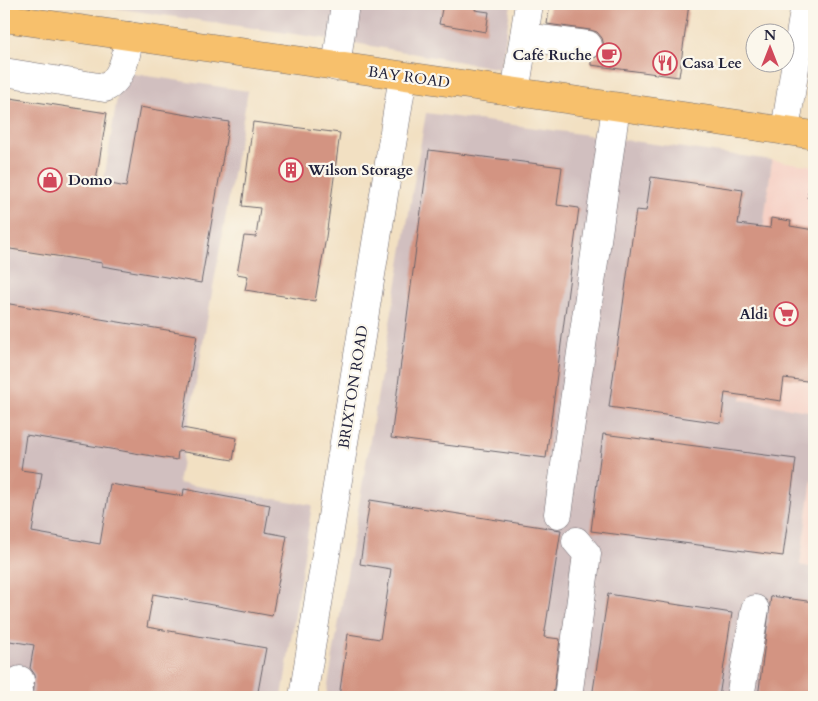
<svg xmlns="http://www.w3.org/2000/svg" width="818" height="701" font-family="Cardo,serif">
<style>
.built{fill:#f6d1c6}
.industrial{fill:#d1bfbf}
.building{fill:#d39482}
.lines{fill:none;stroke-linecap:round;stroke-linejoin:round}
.minor-casing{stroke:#6b646a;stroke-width:29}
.major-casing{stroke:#6b646a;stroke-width:29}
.path{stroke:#6b646a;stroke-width:3;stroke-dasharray:1 4;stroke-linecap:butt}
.minor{stroke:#fff;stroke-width:28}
.major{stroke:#f7c06c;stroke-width:28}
.labels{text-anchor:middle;stroke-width:4.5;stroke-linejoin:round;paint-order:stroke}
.poi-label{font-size:15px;font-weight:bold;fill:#22223b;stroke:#fbf7ec;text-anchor:start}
.street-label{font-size:15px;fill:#22223b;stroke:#fbf7ec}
</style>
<rect width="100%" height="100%" fill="#fbf7ec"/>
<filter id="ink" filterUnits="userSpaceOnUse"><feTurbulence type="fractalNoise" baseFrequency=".02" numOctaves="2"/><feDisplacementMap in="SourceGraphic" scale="10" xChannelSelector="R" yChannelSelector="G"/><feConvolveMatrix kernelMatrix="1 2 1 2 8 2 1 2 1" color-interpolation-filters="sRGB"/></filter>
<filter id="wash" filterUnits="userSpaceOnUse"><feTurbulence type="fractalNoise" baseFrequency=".0096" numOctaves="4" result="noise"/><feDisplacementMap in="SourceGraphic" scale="20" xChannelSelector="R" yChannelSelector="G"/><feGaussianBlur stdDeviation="1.12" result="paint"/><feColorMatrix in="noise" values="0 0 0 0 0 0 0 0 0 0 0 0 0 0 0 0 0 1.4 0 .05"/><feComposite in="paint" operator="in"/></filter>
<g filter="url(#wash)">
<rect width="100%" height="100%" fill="#f2e0c2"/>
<g class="built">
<path d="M772,160L814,166V412L741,400Z"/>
<path d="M814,465V568L800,565Z"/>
</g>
<g class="industrial">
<path d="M86,4H511L501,69L349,42Z"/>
<path d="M121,72L248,91L178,483L312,505L282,697H4V249L91,263Z"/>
<path d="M426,113L772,160L741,400L814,412V465L800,565L814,568V697H326Z"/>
</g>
<g id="blocks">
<g class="building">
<path d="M443,4H476L475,10L489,12L486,32L439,24Z"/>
<path d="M550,4H689L679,77L591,65V60L601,54L604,46L602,38L597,32L590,30L547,24Z"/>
<path d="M4,97L107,113L96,181L126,187L140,107L229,122L201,283L102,266V263L4,248Z"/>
<path d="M253,122L340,133L326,237L315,301L245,290L248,276L237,274L244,236L256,237L260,208L242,206Z"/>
<path d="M429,150L562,167L557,205L579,208L546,458L391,438Z"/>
<path d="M651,177L743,190L738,224L770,228L771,218L791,221L790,226L814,230V382L784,378L781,401L725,393L721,423L609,407L636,210L646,211Z"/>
<path d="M4,303L197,335L182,428L237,438L233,460L178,451L177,460L26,435L21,470L42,473L32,532L100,544L110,484L183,496L184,489L270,505L265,532L287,536L272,616L153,594L147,627L266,648L257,697H33L35,675L30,668L34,645L4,640Z"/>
<path d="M603,434L796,459L783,556L591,531Z"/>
<path d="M370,500L561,530L544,637L560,639L553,697H339L348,634L380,639L384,615L391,569L360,564Z"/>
<path d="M608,594L732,613L719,697H592Z"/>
<path d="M771,596L814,602V697H758Z"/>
</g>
</g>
</g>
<g filter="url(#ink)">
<use href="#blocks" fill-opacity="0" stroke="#6b646a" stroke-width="1"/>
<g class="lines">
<g class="minor-casing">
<g id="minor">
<path d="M524,37L588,45"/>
<path d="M336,67L345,4"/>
<path d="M4,72L105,88C123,79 127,54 129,36"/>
<path d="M515,93L529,4"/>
<path d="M785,131L805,4"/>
<path d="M558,514L616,107"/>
<path d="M17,697L20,680"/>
<path d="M303,697L403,76"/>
<path d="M568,697L587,554L576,541"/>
<path d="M740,697L755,609"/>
</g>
</g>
<g class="major-casing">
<path id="major" d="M4,18L814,135"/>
</g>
<g class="path">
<path d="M814,163V170"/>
<path d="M808,198L810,182L814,183"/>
</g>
<use href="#minor" class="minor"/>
<use href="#major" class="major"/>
</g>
</g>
<defs>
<g id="cafe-ring" transform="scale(1.25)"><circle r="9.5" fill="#fbf7ec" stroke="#d1495b" stroke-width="1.5"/><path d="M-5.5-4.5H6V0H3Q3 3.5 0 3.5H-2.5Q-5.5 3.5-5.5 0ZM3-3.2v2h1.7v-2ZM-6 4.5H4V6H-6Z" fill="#d1495b"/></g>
<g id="restaurant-ring" transform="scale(1.25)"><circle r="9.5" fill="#fbf7ec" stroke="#d1495b" stroke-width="1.5"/><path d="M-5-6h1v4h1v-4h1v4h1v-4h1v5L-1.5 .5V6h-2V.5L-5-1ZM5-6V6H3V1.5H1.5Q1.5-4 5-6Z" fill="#d1495b"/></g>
<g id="building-ring" transform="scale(1.25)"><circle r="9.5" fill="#fbf7ec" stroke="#d1495b" stroke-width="1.5"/><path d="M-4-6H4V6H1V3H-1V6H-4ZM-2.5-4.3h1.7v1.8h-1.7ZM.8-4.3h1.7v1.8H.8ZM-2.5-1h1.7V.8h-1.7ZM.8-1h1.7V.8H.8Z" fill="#d1495b"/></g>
<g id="shop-ring" transform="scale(1.25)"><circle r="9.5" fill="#fbf7ec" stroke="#d1495b" stroke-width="1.5"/><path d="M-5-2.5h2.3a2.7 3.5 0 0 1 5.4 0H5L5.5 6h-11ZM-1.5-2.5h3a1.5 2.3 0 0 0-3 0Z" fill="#d1495b"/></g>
<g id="supermarket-ring" transform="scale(1.25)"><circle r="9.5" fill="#fbf7ec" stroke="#d1495b" stroke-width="1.5"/><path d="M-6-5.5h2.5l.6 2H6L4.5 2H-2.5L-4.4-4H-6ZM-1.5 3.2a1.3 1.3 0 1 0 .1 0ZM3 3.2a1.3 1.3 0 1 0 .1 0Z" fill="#d1495b"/></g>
</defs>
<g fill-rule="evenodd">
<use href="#cafe-ring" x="609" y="55"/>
<use href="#restaurant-ring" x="665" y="63"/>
<use href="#building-ring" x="291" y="170"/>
<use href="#shop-ring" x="50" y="180"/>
<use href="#supermarket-ring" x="786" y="314"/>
</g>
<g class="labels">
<g class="poi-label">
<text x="592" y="60" text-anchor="end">Café Ruche</text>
<text x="682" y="68">Casa Lee</text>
<text x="308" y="175">Wilson Storage</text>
<text x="68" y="185">Domo</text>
<text x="768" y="319" text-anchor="end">Aldi</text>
</g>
<g class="street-label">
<text transform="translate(409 77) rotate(8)" y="5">BAY ROAD</text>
<text transform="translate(353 387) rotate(-81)" y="5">BRIXTON ROAD</text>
</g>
</g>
<rect width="818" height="701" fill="none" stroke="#fbf7ec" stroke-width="20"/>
<g transform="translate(770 48)"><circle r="24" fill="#fbf7ec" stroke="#a4a2a5"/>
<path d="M0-4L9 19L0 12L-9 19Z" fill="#d1495b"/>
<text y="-8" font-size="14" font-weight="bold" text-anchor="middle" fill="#22223b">N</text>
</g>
</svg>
